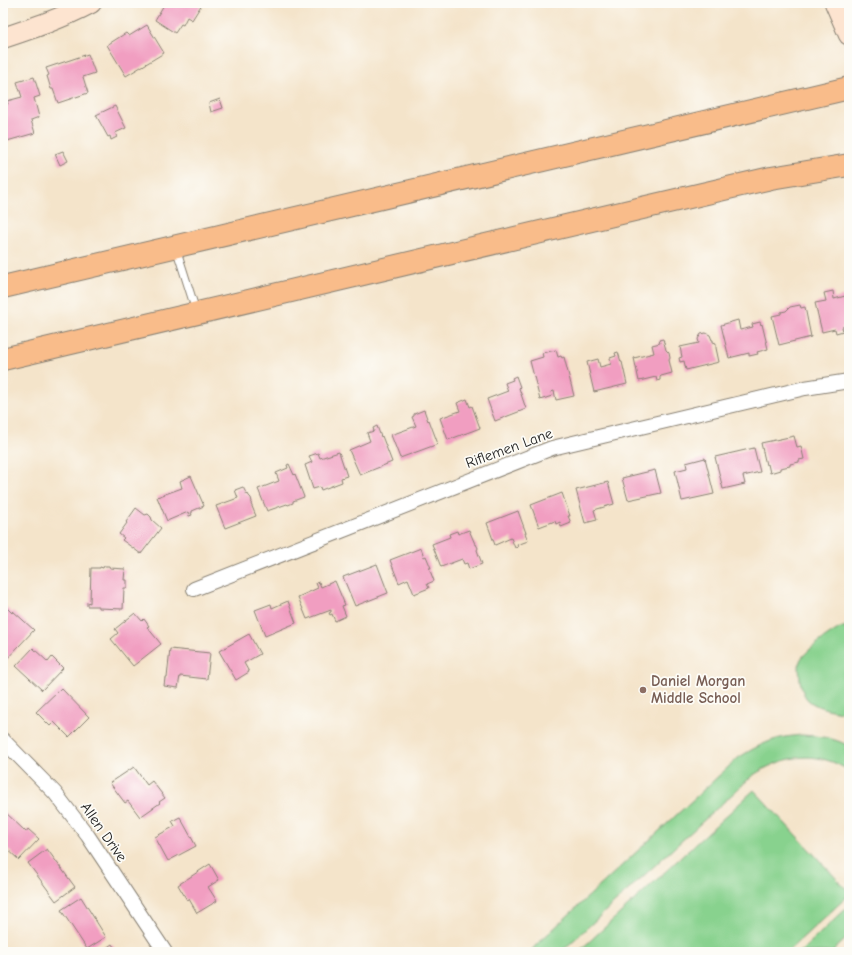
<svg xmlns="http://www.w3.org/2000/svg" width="852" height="955" font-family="'Comic Neue',sans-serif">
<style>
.green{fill:#88d28e;stroke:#527755}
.building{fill:#f19ec1}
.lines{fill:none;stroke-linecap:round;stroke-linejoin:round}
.lane-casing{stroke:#888073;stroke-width:9}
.street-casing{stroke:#888073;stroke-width:16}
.secondary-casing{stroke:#888073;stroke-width:22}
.highway-casing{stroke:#888073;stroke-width:24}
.lane{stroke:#fff;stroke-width:7}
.street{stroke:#fff;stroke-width:14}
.secondary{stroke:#fde4d0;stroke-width:20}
.highway{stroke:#f9bc8a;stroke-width:22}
.education-dot{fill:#8d6e63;stroke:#fdfcf7;stroke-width:1.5}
.labels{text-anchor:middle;stroke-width:3.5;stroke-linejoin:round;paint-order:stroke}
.street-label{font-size:15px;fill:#1c1c1c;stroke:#fdfcf7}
.education-label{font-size:15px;font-weight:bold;fill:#785e54;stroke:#fdfcf7;text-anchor:start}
</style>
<rect width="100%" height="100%" fill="#fdfcf7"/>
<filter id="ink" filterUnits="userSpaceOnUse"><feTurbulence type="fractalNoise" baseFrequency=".025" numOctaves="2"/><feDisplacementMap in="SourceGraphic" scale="8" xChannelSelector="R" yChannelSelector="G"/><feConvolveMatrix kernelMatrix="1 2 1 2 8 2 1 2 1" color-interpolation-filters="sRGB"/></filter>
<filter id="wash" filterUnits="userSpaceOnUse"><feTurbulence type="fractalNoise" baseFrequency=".012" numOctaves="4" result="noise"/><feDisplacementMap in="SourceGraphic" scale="16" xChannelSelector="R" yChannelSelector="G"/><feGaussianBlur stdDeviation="0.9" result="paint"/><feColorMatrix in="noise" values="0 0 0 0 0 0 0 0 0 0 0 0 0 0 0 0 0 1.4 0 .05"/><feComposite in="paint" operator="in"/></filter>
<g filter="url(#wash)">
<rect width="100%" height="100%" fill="#f4e4ca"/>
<g class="green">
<path d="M849,626V713C836,711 818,709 808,700C803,695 801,686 800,680C800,674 798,668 800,661C803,652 831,633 840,628C843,627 846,626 849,626Z"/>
<path d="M801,735C819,736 832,737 849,746V771C842,766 834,762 826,760C800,752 773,762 752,776L561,952H530L536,945L738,758C752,749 768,740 785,737C790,736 796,736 801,735Z"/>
<path d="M754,790L849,892V895L787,952H578Z"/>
<path d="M849,906V936L832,952H800Z"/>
</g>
<g id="blocks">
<g class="building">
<path d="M165,3H201L202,4L192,20L187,17L183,25L181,24L175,33L155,20Z"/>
<path d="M147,25L164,53L126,76L107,45L126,33L129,36Z"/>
<path d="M88,54L95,73L83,77L88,93L58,103L53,89H51L47,76L49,75L46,68Z"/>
<path d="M34,77L40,96L34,98L39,117L31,120L35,133L7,141L3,125V106L8,104L7,101L22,97L17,82Z"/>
<path d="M220,99L223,108L211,112L209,103Z"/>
<path d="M115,106L126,128L115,133L117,137L111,140L110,136L108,137L96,115Z"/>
<path d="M63,151L68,161L60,165L55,154Z"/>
<path d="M833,291L834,299L849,295V326L842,327L843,331L836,333L835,329L822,332L815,303L826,301L824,293Z"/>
<path d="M800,305L801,308L805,307L811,337L779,345L772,316L781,314V312L786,311L790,307Z"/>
<path d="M738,320L740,330L753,327L752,324L760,322L761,325L762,324L768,349L757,352L758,354L749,356V353L729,358L721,325Z"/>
<path d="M706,333L710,335L712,340H713V342L716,343V348L719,362L686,370L684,361L680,362L679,358L682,357L680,347L699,343L698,339L701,334Z"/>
<path d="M663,339L666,350L669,353L670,358L669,360L672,373L661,376L660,377V380L657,381L656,377L639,381L634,358L654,353L652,345L660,343L659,340Z"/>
<path d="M556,350L558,357L561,356L562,358L564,357L574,396L556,400L554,391L551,392L552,396L540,400L530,361L543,357L542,353Z"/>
<path d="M618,352L621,362H622L627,384L594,392L587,362L598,359L600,367L611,364L610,358L616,356L615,353Z"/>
<path d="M516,376L520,387L519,388L526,409L495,421L487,399L508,391L505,383L513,380L512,378Z"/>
<path d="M467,399L470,407L472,406L480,428L448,440L440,418L460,411L457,403Z"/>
<path d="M424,410L428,421L429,420L438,444L400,458L391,435L416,426L412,417L414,416V414Z"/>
<path d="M377,426L381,437L382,436L392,462L360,475L349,450L370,441L367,433L374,431L373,428Z"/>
<path d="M794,436L797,447L801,446L804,459L799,460V462L790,464V466L780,468V470L770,473L768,464L766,465L761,443Z"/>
<path d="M754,448L760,472L743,476L745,484L723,489L715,457Z"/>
<path d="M339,452L347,476L341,478L342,482L321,490L320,487L313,489L305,465L312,462L309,456L318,453L320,458Z"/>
<path d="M705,458L714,494L682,501L675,471L687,468L686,463Z"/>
<path d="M289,464L294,475L295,474L304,497L293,501V503L288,505L287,504L267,511L258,489L279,481L276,473L288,468L287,465Z"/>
<path d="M655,470L661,493L628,500L622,478Z"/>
<path d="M191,476L204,506L192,511V513H191L192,515L189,516L188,512L167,521L157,497L182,488L180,481Z"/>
<path d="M608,482L614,504L594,510L597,520L585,523L576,490Z"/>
<path d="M243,487L247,495L248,494L249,496L251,498L252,502L251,504L256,516L225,528L216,506L238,498L235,490Z"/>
<path d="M562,493L570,516H568L571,523L561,527L560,522L556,524L555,521L539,527L531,505Z"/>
<path d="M136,508L145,515L148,514L151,517L152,520L161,528L141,554L122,540L124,538L119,534L127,523L126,522Z"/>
<path d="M518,511L526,533H525L528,541L517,545L518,547L515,548L511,538L495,545L487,523Z"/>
<path d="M469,530L475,544H476L478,548L477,550L482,564L469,569L467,563L464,564L462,559L441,567L432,544L450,537L449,534L457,531L458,534Z"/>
<path d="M421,548L424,557L426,556L431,568H429L434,581L427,584L429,588L414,594L408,579L399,583L390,560Z"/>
<path d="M377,564L388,593L355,606L343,577Z"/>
<path d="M104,566H109L110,568L125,569L124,580H127V588H124L123,609L99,608V606H87V602L90,603L91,568H100V567L103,568Z"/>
<path d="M335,581L345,605L342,606L346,616L335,621L332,614L330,615L329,613L331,612V610L307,619L298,597L318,588L316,583L319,582L321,587Z"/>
<path d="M288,601L296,623L265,636L255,610L271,604L272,608Z"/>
<path d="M7,608L12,613L13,611L34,630L4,662L3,661V612Z"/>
<path d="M135,613L142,621L144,619L149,626L147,627L161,644L133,666L111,639L118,633L115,629Z"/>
<path d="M249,634L260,654L244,663L249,672L236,680L219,651Z"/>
<path d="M33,648L48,662L52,657L63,668L42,690L16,666Z"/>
<path d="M170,649L210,653L207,679L180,676L178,688L164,686L165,678H167Z"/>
<path d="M61,688L89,717L69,737L54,722L50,726L36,712Z"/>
<path d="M134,767L147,785L152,781L165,798L159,802L160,803L140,817L128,801L125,803L110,783Z"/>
<path d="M3,810L26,832L28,829L39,839L19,860L3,845Z"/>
<path d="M180,817L196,846L168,861L155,837L175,826L172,821Z"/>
<path d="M47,849L75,887L56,901L28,863Z"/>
<path d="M210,864L219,880L208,887L217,901L197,913L189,899L187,900L178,885Z"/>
<path d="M81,897L106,937L87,949L61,910Z"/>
<path d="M112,944L117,952H100Z"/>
</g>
</g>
</g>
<g filter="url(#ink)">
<use href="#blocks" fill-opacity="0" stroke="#888073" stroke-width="1"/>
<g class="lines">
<g class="lane-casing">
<path id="lane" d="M176,248L196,311"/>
</g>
<g class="street-casing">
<g id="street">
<path d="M194,589L552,448L805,388L849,381"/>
<path d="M3,740L55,793L88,836L165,952"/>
</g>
</g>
<g class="secondary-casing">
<g id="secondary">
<path d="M835,3L849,35"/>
<path d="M3,38C33,28 63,18 91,3"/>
</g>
</g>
<g class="highway-casing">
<g id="highway">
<path d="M3,287L849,88"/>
<path d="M3,359L638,209L771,178L849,165"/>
</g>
</g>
<use href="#lane" class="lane"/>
<use href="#street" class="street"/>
<use href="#secondary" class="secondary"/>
<use href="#highway" class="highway"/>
</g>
</g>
<circle class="education-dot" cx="643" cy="690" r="4"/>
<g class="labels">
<g class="street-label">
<text transform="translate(509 448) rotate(-20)" y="5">Riflemen Lane</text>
<text transform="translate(104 832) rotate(55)" y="5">Allen Drive</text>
</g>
<g class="education-label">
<text x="651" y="686">Daniel Morgan<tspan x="651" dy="17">Middle School</tspan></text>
</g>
</g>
<rect width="852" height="955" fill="none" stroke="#fdfcf7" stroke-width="16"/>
</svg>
